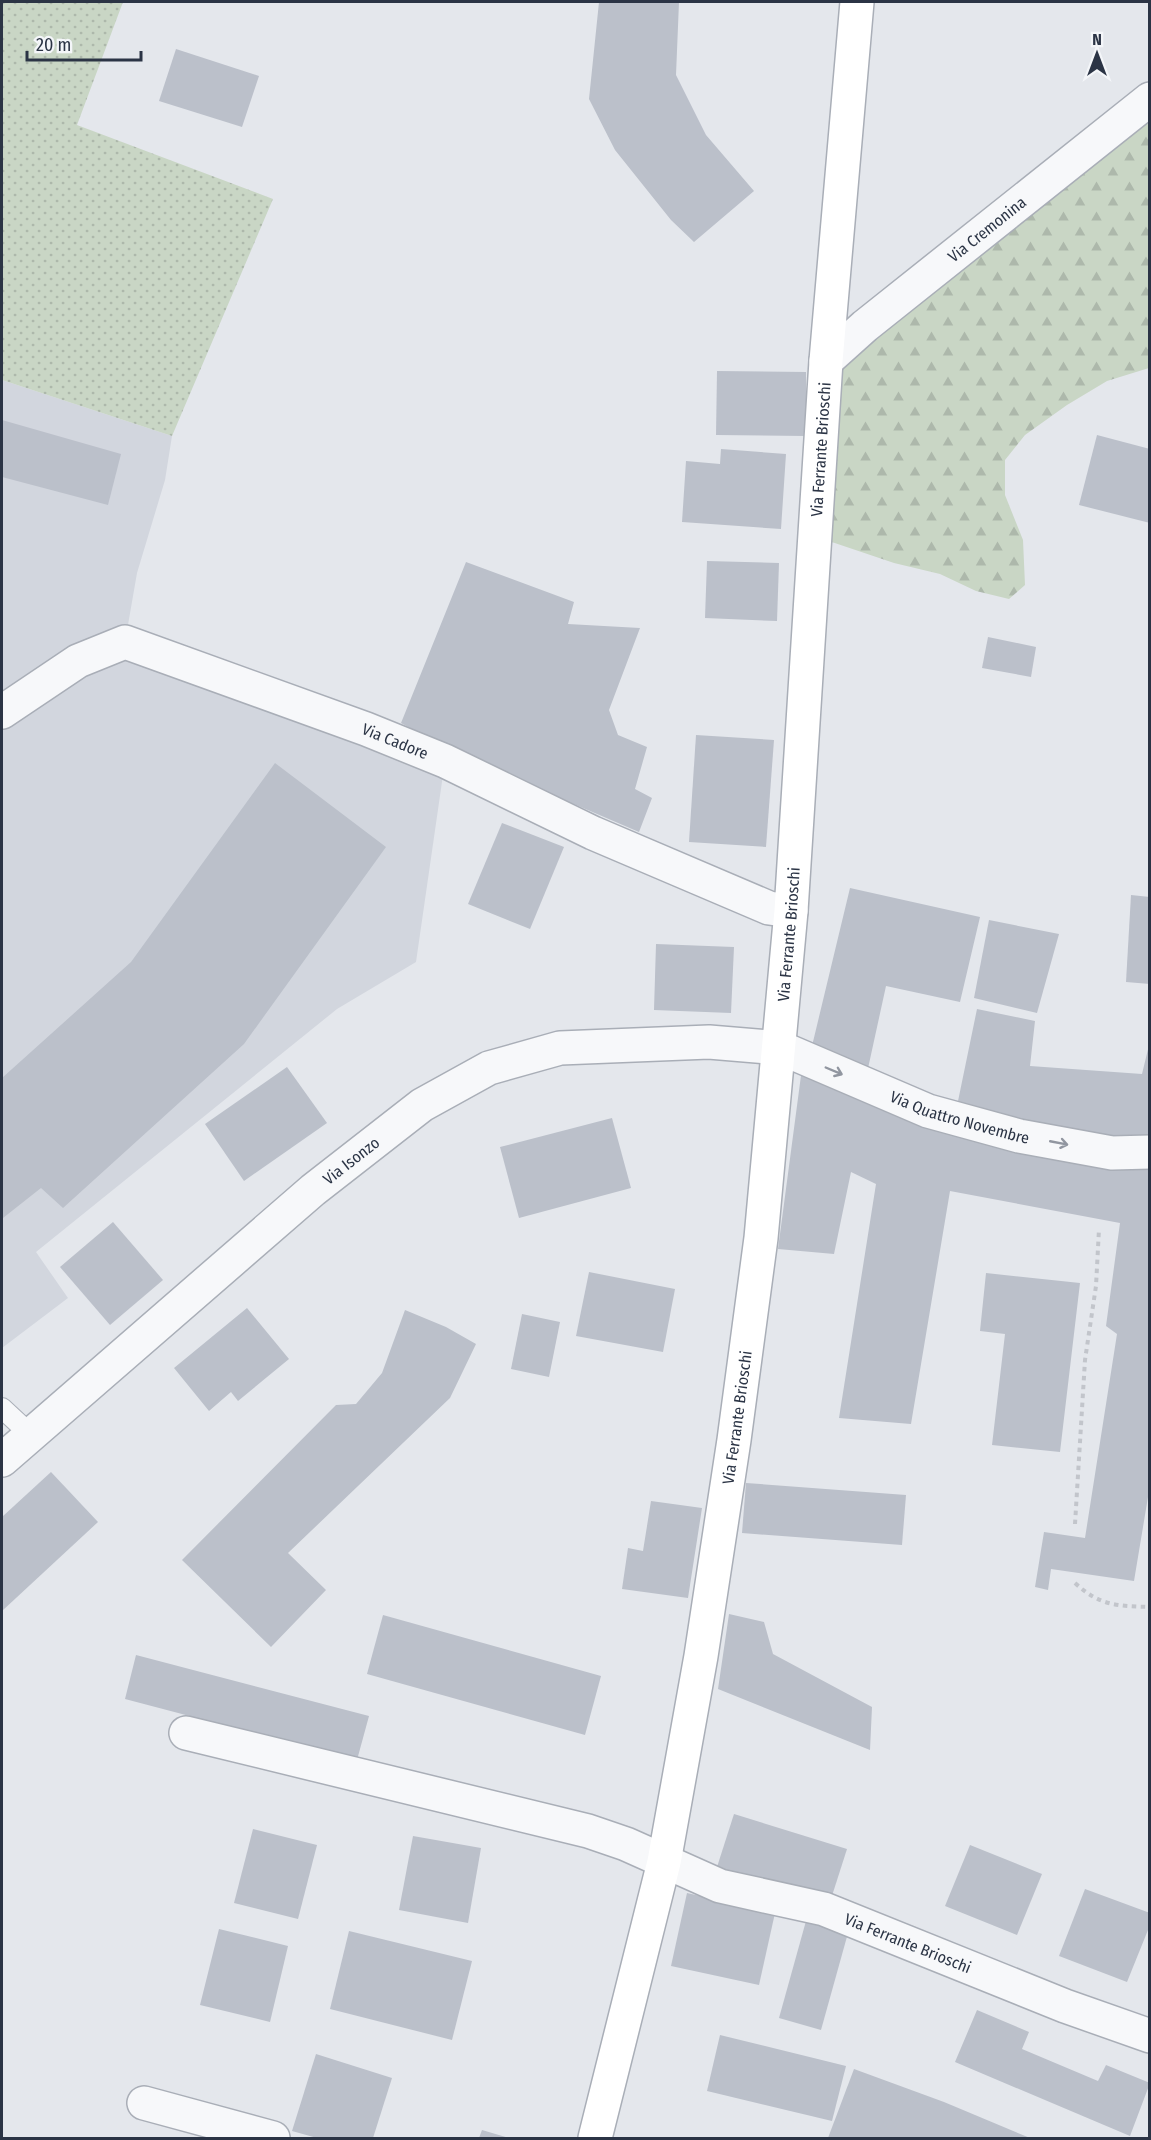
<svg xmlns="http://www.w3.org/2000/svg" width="1151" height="2140" font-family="'Fira Sans Condensed',sans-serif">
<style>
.built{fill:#d2d6de}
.grass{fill:url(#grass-dots)}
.forest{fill:url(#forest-firs)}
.building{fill:#bbc0ca}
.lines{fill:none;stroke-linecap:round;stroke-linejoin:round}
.lane-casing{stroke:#a9aeb7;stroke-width:22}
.street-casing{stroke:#a9aeb7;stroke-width:36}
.secondary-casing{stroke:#a9aeb7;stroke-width:36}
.path{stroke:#c2c5cb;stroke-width:4;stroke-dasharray:4.5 4.5;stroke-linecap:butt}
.lane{stroke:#f7f8fa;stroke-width:20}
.street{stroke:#f7f8fa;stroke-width:33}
.secondary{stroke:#fff;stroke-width:33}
.oneway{stroke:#9196a0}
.labels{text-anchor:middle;stroke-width:5;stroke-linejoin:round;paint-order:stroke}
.street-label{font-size:16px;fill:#2b3445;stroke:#f4f6f9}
</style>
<defs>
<pattern id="grass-dots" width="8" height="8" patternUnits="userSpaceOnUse" patternTransform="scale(1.5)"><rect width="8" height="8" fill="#c9d6c5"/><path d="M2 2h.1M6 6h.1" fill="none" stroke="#adb8ab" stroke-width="1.8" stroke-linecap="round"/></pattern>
<pattern id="forest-firs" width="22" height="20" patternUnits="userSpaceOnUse" patternTransform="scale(1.5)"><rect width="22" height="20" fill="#c9d6c5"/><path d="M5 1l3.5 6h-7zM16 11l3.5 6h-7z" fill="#adb8ab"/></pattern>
</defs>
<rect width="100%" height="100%" fill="#e4e7ec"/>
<path class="built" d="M2,380L172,436L165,480L137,573L125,642L445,761L416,962L337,1009L36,1252L68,1298L2,1348Z"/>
<path class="grass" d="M2,2H123L77,125L273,199L172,436L2,380Z"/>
<path class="forest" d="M1149,99V368L1107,381L1067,405L1025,435L1005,460V495L1023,540L1025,585L1009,599L976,591L940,574L894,563L814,536L826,361Z"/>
<g class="building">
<path d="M599,2H679L676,75L706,135L754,191L694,242L671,220L615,150L589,99Z"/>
<path d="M176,49L259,76L242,127L159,101Z"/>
<path d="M717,371L806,372V436L716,435Z"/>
<path d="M2,420L121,454L108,505L2,477Z"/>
<path d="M1097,435L1150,449V523L1079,505Z"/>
<path d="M721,449L786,454L781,529L682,522L686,461L720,464Z"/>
<path d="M707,561L779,563L777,621L705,618Z"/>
<path d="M466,562L574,602L568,624L640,628L609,710L618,735L647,747L635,789L652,798L639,832L457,754L401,723Z"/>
<path d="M988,637L1036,647L1031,677L982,668Z"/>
<path d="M696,735L774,740L766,847L689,842Z"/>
<path d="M275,763L386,847L244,1044L63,1208L41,1188L3,1218L2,1078L131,962Z"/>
<path d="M502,823L564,847L530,929L468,904Z"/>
<path d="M850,888L980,917L960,1002L886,986L867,1073L812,1046Z"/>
<path d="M1131,895L1150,897V984L1126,982Z"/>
<path d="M989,920L1059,934L1037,1013L974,998Z"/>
<path d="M656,944L734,947L731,1013L654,1010Z"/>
<path d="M977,1009L1035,1021L1030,1066L1142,1074L1150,1041V1141H1102L957,1106Z"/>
<path d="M287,1067L327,1123L244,1181L205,1124Z"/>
<path d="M802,1068L1060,1153L1150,1170V1485L1134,1581L1051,1569L1048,1590L1035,1587L1044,1532L1085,1538L1117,1334L1106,1326L1120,1223L950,1191L911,1424L839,1418L876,1184L851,1172L834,1254L778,1249Z"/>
<path d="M612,1118L631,1188L519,1218L500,1147Z"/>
<path d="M113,1222L163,1280L110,1325L60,1267Z"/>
<path d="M589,1272L675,1289L663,1352L576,1336Z"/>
<path d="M986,1273L1080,1283L1060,1452L992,1445L1005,1334L980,1331Z"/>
<path d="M247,1308L289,1359L238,1401L231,1392L209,1411L174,1368Z"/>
<path d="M405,1310L446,1327L476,1344L450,1398L288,1553L326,1590L271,1647L182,1560L336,1405L356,1404L382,1373Z"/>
<path d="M522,1314L560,1322L549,1377L511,1369Z"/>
<path d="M51,1472L98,1522L2,1611V1517Z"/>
<path d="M746,1483L906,1495L902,1545L742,1533Z"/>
<path d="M651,1501L702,1508L688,1598L622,1589L628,1548L643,1551Z"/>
<path d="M729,1614L764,1622L773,1654L872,1707L870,1750L718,1689Z"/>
<path d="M383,1615L601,1676L585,1735L367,1674Z"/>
<path d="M136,1655L369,1716L357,1760L125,1699Z"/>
<path d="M734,1814L847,1849L830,1902L717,1867Z"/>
<path d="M253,1829L317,1845L298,1919L234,1903Z"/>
<path d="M413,1836L481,1848L468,1923L399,1910Z"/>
<path d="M970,1845L1042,1874L1017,1935L945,1906Z"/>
<path d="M1085,1889L1150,1913V1925L1127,1982L1059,1956Z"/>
<path d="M687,1893L775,1913L759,1985L671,1966Z"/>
<path d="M806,1921L848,1933L821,2030L779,2018Z"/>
<path d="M219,1929L288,1946L270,2022L200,2005Z"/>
<path d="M349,1931L472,1961L452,2040L330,2009Z"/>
<path d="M977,2010L1029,2032L1022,2049L1098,2081L1106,2065L1150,2083L1130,2136L955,2062Z"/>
<path d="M720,2035L846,2066L832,2121L707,2091Z"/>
<path d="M316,2054L392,2078L373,2138H317L292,2131Z"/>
<path d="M854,2069L944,2102L1030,2138H828Z"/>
<path d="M482,2130L509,2138H479Z"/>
</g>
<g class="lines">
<g class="lane-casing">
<path id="lane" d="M2,1408L31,1435"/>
</g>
<g class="street-casing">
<g id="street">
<path id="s1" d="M826,361L865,326L1150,99"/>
<path id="s2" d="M2,712L78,661L125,642L366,729L445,761L593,833L769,908L791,911"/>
<path id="s3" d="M2,1460L313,1190L422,1105L489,1068L560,1048L709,1042L781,1048L928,1111L1019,1136L1112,1153L1150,1152"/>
<path id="s4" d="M186,1733L588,1831L626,1844L720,1886L824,1909L1065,2006L1150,2036"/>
<path d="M144,2103L273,2138"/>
</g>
</g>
<g class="secondary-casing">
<g id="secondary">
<path id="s5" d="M595,2138L664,1862L701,1656L734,1440L761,1238L791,911L826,361L857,2"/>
</g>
</g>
<g class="path">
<path d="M1075,1524L1085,1360L1096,1286L1099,1229"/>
<path d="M1075,1583C1100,1606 1117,1606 1150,1607"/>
</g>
<use href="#lane" class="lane"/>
<use href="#street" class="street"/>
<use href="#secondary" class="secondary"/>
</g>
<defs><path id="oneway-shaft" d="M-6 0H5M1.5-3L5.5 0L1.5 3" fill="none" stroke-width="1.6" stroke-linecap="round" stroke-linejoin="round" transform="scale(1.5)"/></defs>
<g class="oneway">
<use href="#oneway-shaft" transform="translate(834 1071) rotate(23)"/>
<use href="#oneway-shaft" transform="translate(1059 1143) rotate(11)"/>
</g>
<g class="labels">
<g class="street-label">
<text dy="6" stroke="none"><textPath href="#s1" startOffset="208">Via Cremonina</textPath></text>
<text dy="6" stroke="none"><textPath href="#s5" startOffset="1707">Via Ferrante Brioschi</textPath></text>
<text dy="6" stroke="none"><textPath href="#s2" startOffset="430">Via Cadore</textPath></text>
<text dy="6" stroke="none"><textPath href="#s5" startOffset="1221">Via Ferrante Brioschi</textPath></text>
<text dy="6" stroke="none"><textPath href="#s3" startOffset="1114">Via Quattro Novembre</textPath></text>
<text dy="6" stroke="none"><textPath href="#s3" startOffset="460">Via Isonzo</textPath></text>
<text dy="6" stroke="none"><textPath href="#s5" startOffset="735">Via Ferrante Brioschi</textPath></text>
<text dy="6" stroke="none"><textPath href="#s4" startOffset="754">Via Ferrante Brioschi</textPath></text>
</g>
</g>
<rect width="1151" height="2140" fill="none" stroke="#2b3445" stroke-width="6"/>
<g transform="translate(1097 54)" stroke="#f4f6f9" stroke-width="4.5" paint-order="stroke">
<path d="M0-4.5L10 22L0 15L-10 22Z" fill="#2b3445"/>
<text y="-9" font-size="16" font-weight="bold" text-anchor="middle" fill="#2b3445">N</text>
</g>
<path d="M27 51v9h114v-9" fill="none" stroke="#2b3445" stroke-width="3"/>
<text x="36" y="51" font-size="18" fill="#2b3445" stroke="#f4f6f9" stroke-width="4.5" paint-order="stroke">20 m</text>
</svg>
